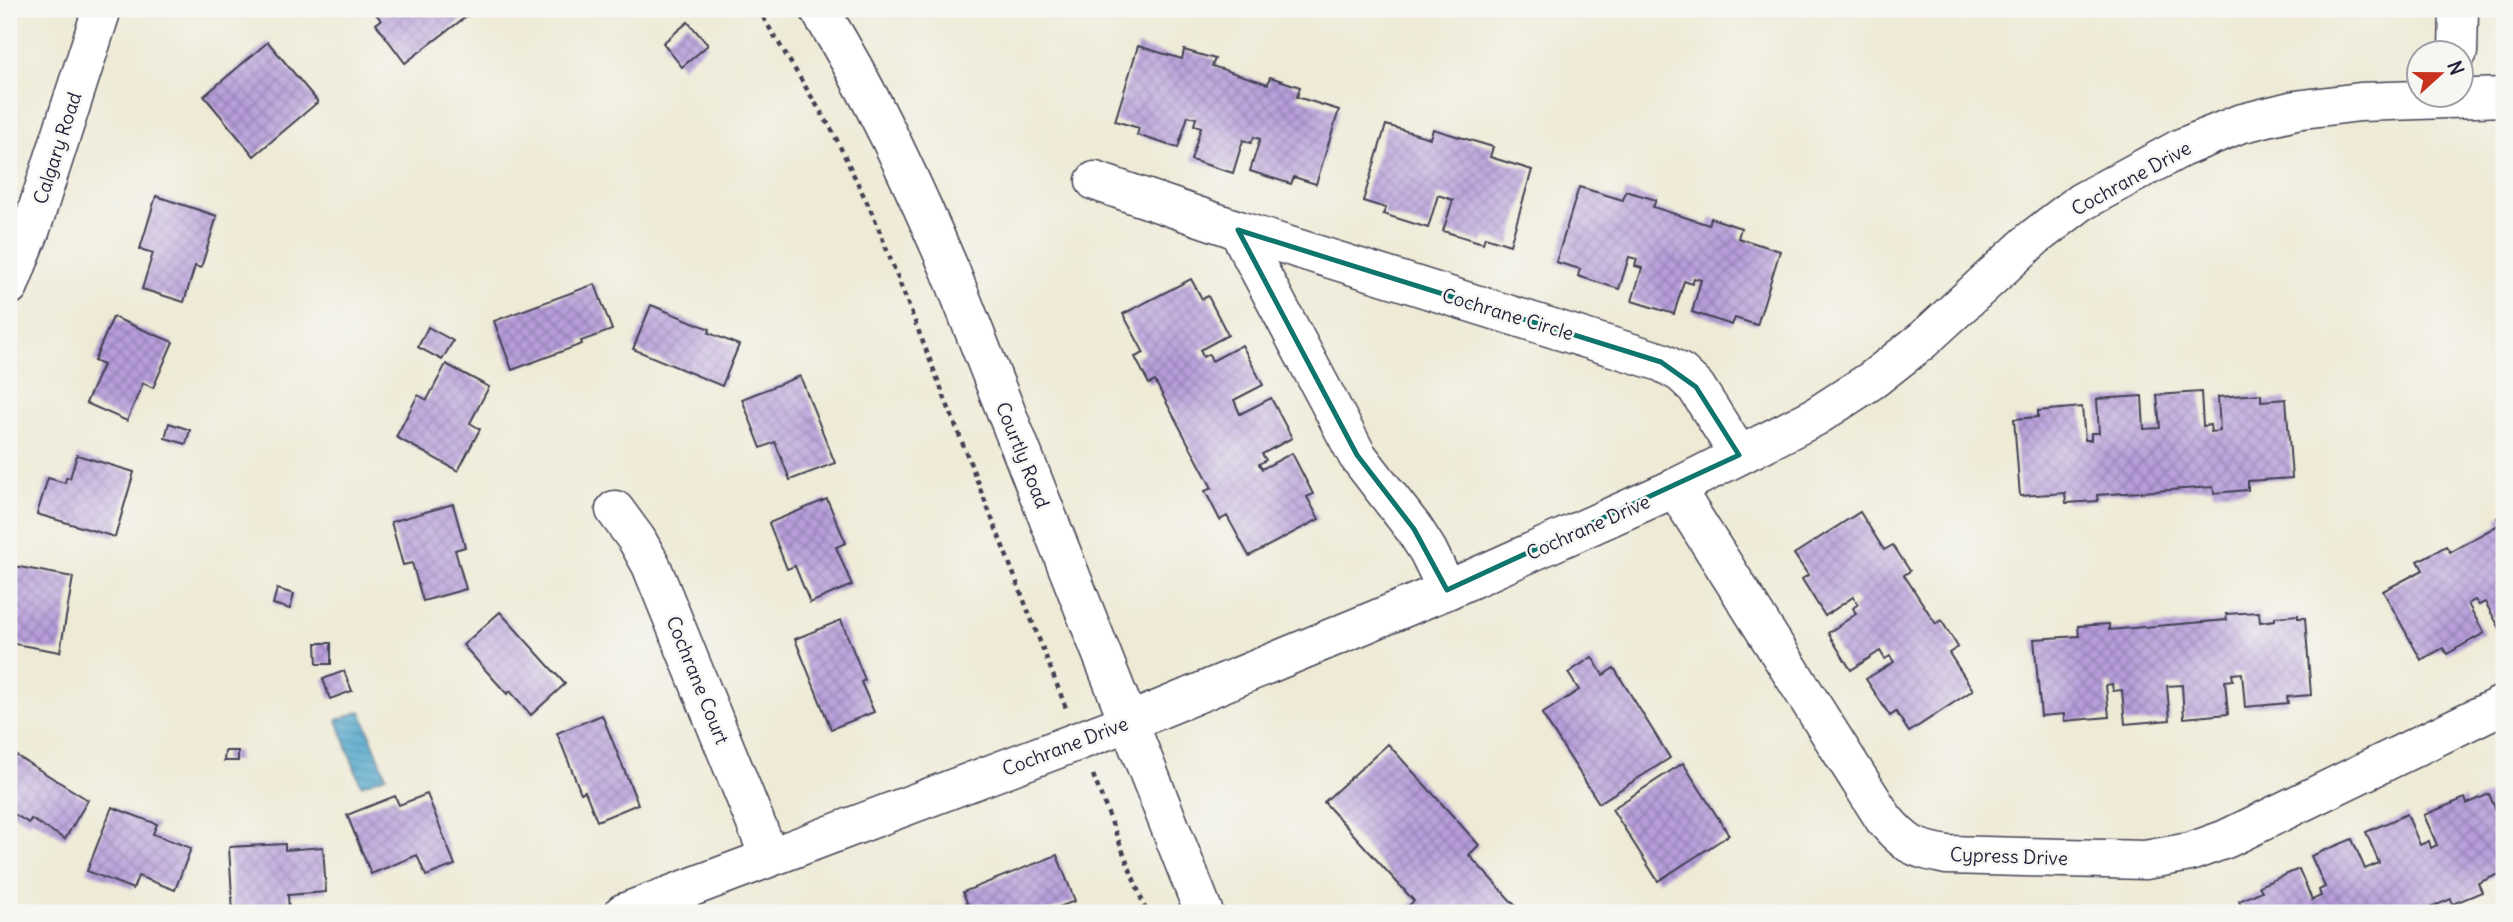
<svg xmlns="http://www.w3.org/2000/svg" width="2513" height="922" font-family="Delius,sans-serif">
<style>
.water{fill:url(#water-rules);stroke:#386482;stroke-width:2}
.building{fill:url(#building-cross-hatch)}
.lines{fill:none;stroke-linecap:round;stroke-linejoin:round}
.street-casing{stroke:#414052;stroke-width:41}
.secondary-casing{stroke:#414052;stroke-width:41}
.path{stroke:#414052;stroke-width:4.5;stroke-dasharray:5 5;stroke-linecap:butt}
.street{stroke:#fff;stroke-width:38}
.secondary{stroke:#fff;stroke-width:38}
.marked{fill:none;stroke:#0f766e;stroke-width:5;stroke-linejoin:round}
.labels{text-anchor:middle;stroke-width:5;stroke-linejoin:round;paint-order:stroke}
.street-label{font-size:19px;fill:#22223b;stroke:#f6f6f2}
</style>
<defs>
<pattern id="water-rules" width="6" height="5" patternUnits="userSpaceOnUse" patternTransform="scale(1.75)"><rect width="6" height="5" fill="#4da5ca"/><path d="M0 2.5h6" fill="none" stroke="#4086a5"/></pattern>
<pattern id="building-cross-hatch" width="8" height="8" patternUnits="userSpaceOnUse" patternTransform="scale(1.75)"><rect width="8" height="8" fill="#b79dda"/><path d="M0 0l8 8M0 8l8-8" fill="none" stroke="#9480b2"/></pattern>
</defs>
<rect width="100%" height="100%" fill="#f6f6f2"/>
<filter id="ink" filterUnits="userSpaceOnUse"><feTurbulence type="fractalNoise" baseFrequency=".0143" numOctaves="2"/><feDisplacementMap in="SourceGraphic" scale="14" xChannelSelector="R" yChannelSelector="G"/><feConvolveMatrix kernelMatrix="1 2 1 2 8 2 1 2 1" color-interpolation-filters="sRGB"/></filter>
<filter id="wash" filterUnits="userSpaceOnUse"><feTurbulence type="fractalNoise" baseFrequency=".00686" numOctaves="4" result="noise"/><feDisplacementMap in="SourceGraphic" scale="28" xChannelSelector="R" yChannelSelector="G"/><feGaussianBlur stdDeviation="1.57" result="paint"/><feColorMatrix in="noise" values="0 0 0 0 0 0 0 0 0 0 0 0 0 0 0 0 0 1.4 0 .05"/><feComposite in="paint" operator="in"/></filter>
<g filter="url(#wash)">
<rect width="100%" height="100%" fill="#eeead5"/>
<path class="water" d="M361,711L386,776L361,785L337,720Z"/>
<g id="blocks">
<g class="building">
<path d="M372,9H470L472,12L405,63L376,24L381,20Z"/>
<path d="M688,22L708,45L682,67L663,43Z"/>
<path d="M268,42L318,102L254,156L204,96Z"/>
<path d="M1138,46L1182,59L1184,50L1215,59L1212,66L1268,84L1270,77L1300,87L1297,97L1339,110L1316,184L1294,177L1291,184L1250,171L1260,139L1254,137L1251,143L1243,140L1233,173L1191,160L1201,127L1194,125L1196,118L1188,116L1178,148L1137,135L1139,128L1115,121Z"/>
<path d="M1386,125L1430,138L1433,129L1493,147L1490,157L1532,170L1510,245L1485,237L1483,243L1443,231L1453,200L1438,195L1428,228L1383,214L1386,208L1363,201Z"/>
<path d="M1579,187L1623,200L1626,191L1656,200L1653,207L1709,225L1711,218L1741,228L1738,238L1780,251L1757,325L1735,318L1732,325L1692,312L1701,280L1694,278L1692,284L1684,281L1674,314L1632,301L1642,268L1635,266L1637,259L1629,257L1619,289L1578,276L1580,269L1556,262Z"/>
<path d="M156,196L217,216L201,268L195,266L184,302L142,289L153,253L140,249Z"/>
<path d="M1191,279L1202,299L1208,296L1228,335L1200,350L1203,357L1209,354L1212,361L1242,345L1263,385L1234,400L1240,414L1271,398L1292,438L1262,454L1266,460L1259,464L1262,469L1292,453L1313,494L1307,497L1319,519L1249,556L1227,516L1220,520L1205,491L1212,488L1155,381L1149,384L1135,357L1144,353L1123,314Z"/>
<path d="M595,284L612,330L581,341L582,344L512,370L494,321Z"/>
<path d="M651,305L710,329L709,333L739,345L722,386L633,349Z"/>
<path d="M113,317L173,342L153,388L143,383L127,421L86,403L103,365L94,361Z"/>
<path d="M428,327L453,341L442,360L418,347Z"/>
<path d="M446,364L489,387L470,423L480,429L458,471L396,437L418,395L427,400Z"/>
<path d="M800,376L835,463L790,480L775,442L761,448L742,399Z"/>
<path d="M2201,392L2203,426L2210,425L2211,432L2220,431L2218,397L2261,394V401L2286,399L2292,478L2248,481V490L2214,493L2213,487L2097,495L2098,501L2066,503L2065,493L2020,496L2014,419L2038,417V411L2082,407L2085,440H2091V433H2099L2097,399L2142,396L2144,429L2160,428L2157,395Z"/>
<path d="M169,423L190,430L186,444L165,438Z"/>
<path d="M77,455L134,472L115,537L37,514L48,478L65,483L66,478H70Z"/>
<path d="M827,499L846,543L836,547L852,585L810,603L795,566L787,569L769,523Z"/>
<path d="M453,504L465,547L455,550L466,589L423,601L412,563L403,565L391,522Z"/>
<path d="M1860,512L1884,550L1893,545L1910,571L1904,575L1936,624L1941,620L1958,647L1949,653L1973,690L1909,732L1896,712L1890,716L1866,679L1894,662L1890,656L1885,659L1880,651L1851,670L1828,633L1856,614L1853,608L1858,604L1853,597L1825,616L1802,579L1808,575L1794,554Z"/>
<path d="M2504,514V631L2502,632L2485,602L2479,605L2475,600L2468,604L2484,633L2447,654L2443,648L2421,660L2383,591L2423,570L2418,561L2446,546L2450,552L2500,524L2497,518Z"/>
<path d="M14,566L73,577L60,652L9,643V597Z"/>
<path d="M277,589L294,594L290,609L273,604Z"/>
<path d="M500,612L565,684L531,715L510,691L507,694L463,645Z"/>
<path d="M2259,612L2260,622L2275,620V617L2298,615V618H2305L2311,695L2287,697L2288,703L2245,707L2242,673L2232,674L2233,680L2225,681L2228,714L2184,718L2182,685L2167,686L2170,720L2125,724L2122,690L2113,691L2112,684L2106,685L2109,717L2064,721V714L2041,716L2034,639L2079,636L2078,626L2109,624V630L2227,620L2226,614Z"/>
<path d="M841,620L865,680L861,682L874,712L831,729L795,639Z"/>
<path d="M316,643H331V664H317Z"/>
<path d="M1592,657L1603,675L1614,668L1670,758L1599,803L1542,714L1579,690L1568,673Z"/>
<path d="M344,671L352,691L330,699L323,679Z"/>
<path d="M602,715L638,804L597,821L585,791L581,793L557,733Z"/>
<path d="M1388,744L1479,845L1469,855L1522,913H1406L1404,910L1414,901L1324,802Z"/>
<path d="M9,751L88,800L65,839L31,819L29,823L9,811Z"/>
<path d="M225,751H238V761H224Z"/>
<path d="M1683,763L1729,835L1658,881L1612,809Z"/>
<path d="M427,794L455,865L426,876L417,855L371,874L347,815L395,796L399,805Z"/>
<path d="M2489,794L2504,829V872L2478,883L2482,892L2453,904L2451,899L2417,913H2244L2239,901L2262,891L2259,886L2299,869L2312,900L2321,896L2319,890L2325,887L2311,856L2352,839L2365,869L2379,863L2366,832L2407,814L2420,845L2429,841L2431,848L2437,845L2424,815L2465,798L2467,804Z"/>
<path d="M112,807L157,824L153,834L191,848L175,890L138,876L133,889L87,871Z"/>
<path d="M285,844V850L323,847L326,892L288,895L289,913H233L229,847Z"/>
<path d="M1057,855L1075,901L1043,913H971L963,892Z"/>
<path d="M940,906L943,913H922Z"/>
<path d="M1991,910L2029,911V913H1991Z"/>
<path d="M2051,910L2095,911V913H2051Z"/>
</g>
</g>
</g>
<g filter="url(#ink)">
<use href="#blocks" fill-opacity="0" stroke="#414052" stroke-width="2"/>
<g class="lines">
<g class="street-casing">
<g id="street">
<path d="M2458,52L2459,9"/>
<path d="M1095,181L1238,230L1661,362L1681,373L1696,387L1739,455"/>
<path d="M1238,230L1357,455L1414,529L1428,551L1447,590"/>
<path d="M9,286L31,229L102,9"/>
<path d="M1675,488L1884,819C1906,845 1914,849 1947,855L2145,860L2190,852L2226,839L2504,704"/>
<path d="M615,510L637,540L651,565L769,856"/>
<path d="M623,913L1129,722L1447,590L1675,488L1815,417L1872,380L1923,340L2035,237L2081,202L2181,148L2239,124L2295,110L2360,102L2504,97"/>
</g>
</g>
<g class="secondary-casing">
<path id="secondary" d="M819,9C871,92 911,180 950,270L1204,913"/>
</g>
<g class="path">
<path d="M758,9L833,132L874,217L1066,708"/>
<path d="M1093,775L1147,913"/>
</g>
<use href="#street" class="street"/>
<use href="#secondary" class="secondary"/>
</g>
</g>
<path class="marked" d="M1238,230L1661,362L1696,387L1739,455L1447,590L1414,529L1357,455Z"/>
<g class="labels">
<g class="street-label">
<text transform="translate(57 148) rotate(-72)" y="7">Calgary Road</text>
<text transform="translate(2131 178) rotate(-29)" y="7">Cochrane Drive</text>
<text transform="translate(1508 314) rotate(17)" y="7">Cochrane Circle</text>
<text transform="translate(1023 455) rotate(68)" y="7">Courtly Road</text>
<text transform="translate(1588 527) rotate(-24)" y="7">Cochrane Drive</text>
<text transform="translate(698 680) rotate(68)" y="7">Cochrane Court</text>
<text transform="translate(1065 746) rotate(-21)" y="7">Cochrane Drive</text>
<text transform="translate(2009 856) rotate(2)" y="7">Cypress Drive</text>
</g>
</g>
<rect width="2513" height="922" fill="none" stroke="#f6f6f2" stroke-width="35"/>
<g transform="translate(2440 74) rotate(69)"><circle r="33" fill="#f6f6f2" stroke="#a1a1a9" stroke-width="2"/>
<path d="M0-5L12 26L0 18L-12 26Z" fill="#c8321e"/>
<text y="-10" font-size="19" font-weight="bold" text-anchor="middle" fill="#22223b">N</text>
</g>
</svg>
